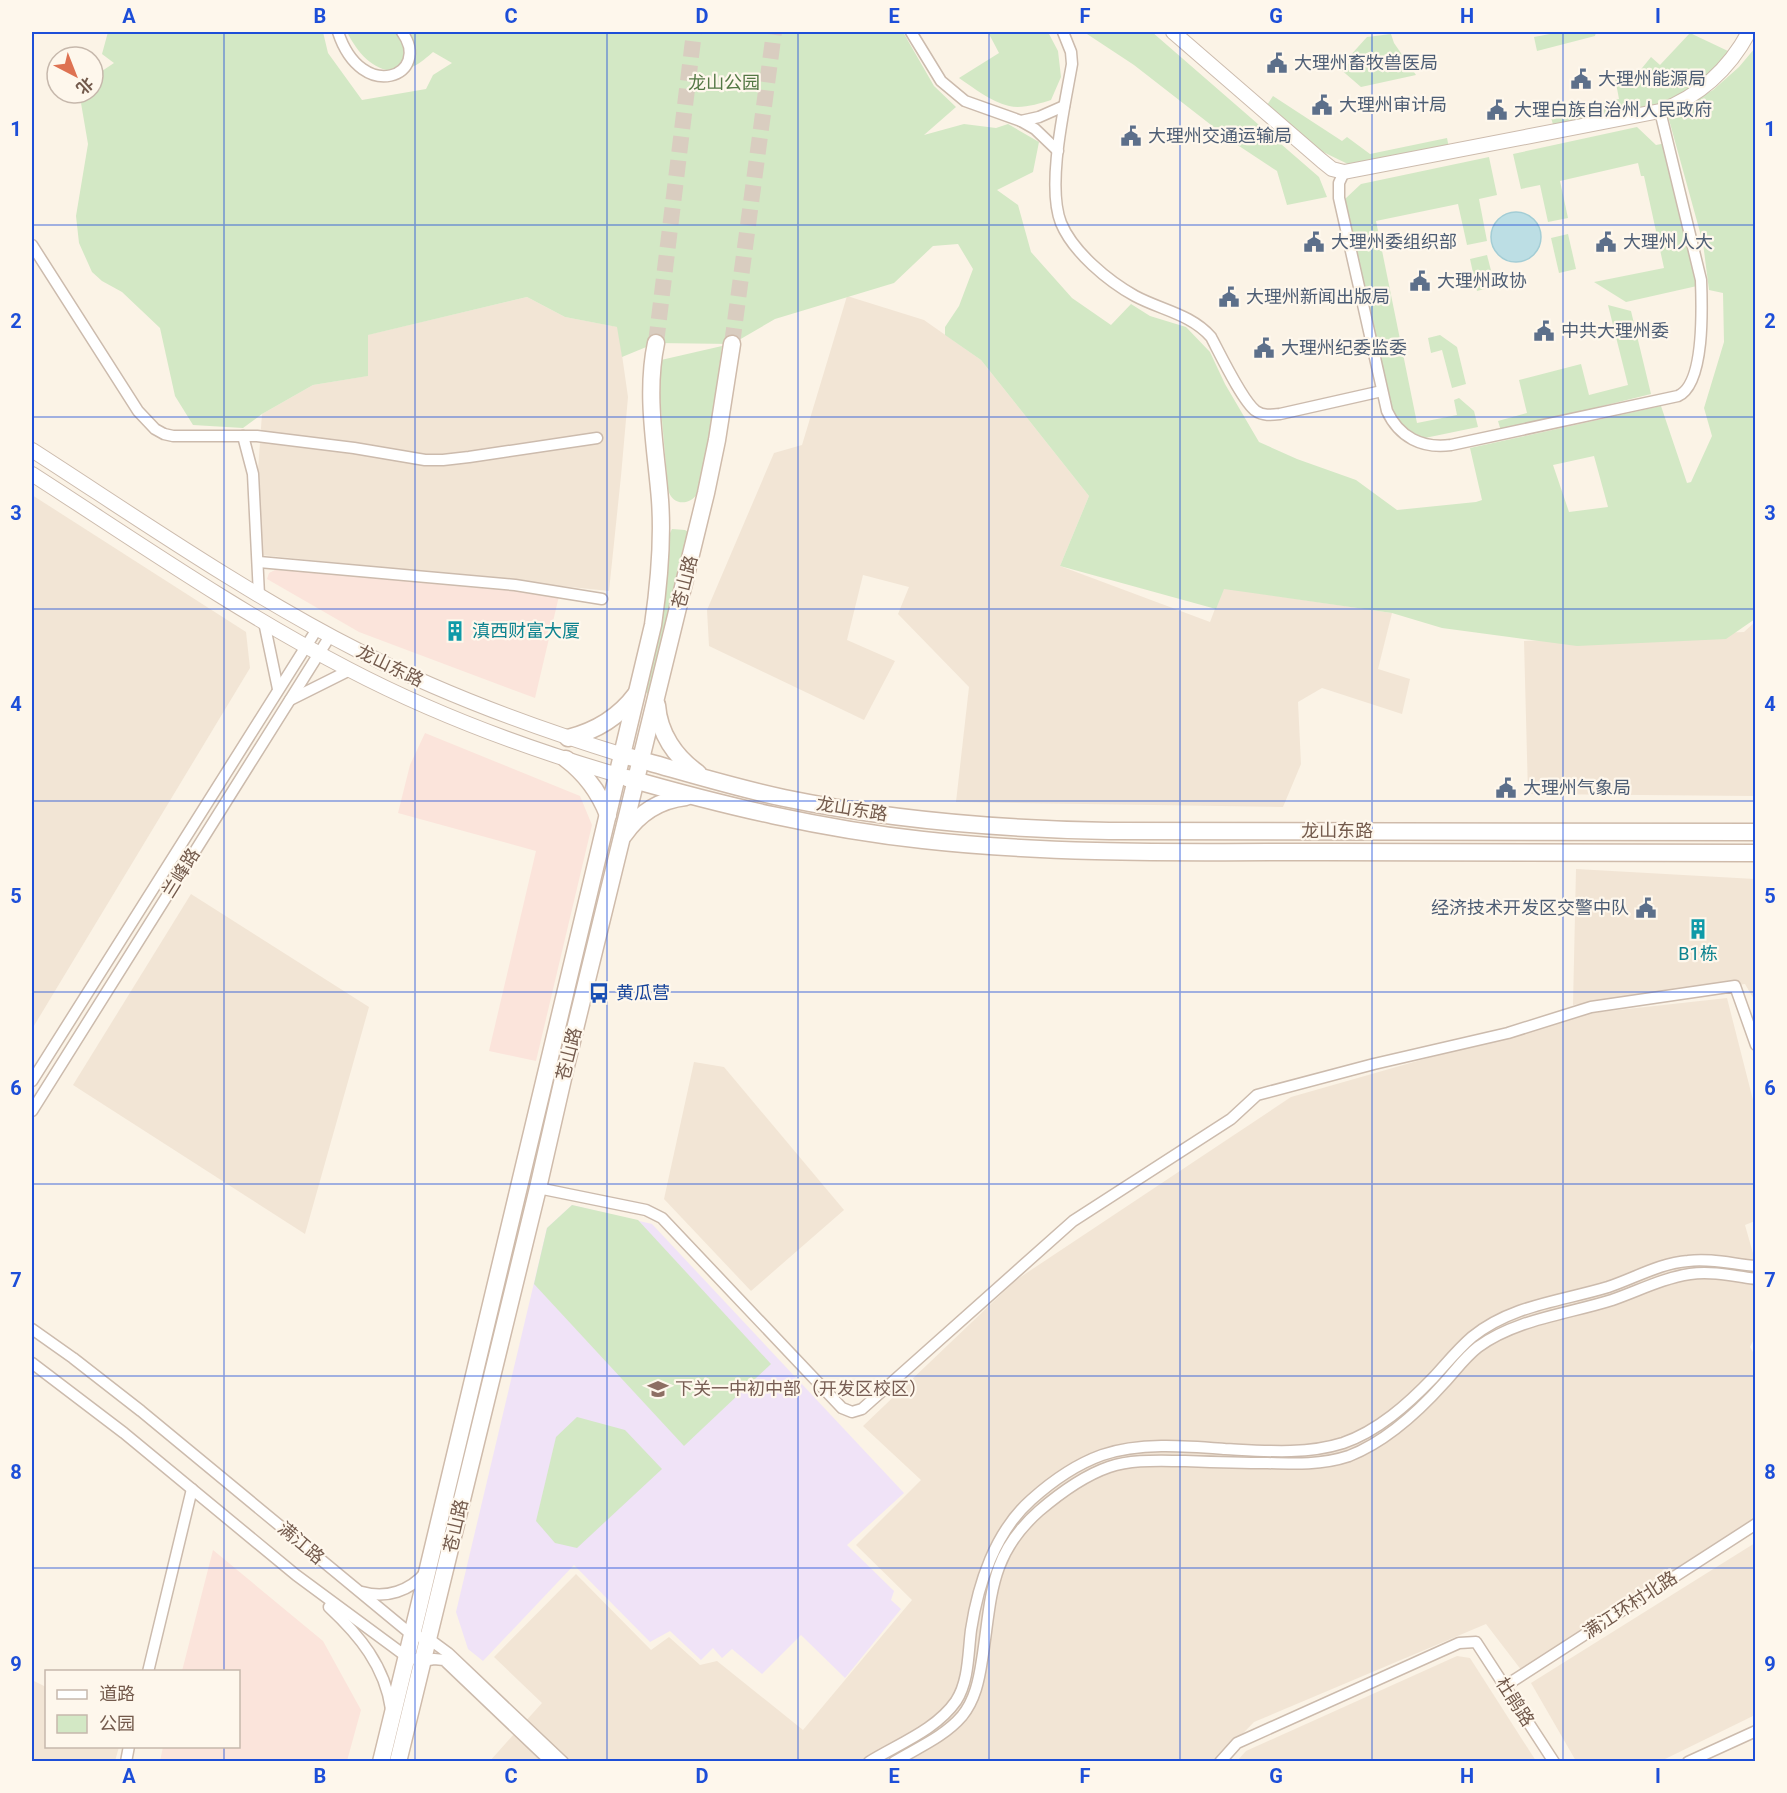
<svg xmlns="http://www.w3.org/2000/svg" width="1787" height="1793" font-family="Roboto,'Noto Sans SC',sans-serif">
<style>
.residential{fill:#f2e5d5}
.commercial{fill:#fbe4db}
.education{fill:#f0e3f7}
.green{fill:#d3e8c5;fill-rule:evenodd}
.water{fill:#bcdee4;stroke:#a3cdd5;stroke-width:1.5}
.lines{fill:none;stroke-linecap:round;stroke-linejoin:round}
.secondary-tunnel{stroke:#d9cdc0;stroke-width:16;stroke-dasharray:16 8;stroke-linecap:butt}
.minor-casing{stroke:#ccbbad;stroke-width:13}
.tertiary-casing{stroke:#ccbbad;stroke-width:16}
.secondary-casing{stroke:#cfbbab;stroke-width:19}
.minor{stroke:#fff;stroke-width:10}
.tertiary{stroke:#fff;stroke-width:14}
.secondary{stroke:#fff;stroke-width:16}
.grid{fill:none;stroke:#1d4ed8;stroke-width:1.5;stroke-opacity:0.55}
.labels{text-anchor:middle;stroke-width:4.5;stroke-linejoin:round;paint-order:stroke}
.service-label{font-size:18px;fill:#4e5e75;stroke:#fef7ec;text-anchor:start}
.park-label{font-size:18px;fill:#547845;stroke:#fef7ec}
.street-label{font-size:18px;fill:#735a4c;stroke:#fef7ec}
.culture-label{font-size:18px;fill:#0d838f;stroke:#fef7ec;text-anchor:start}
.transit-label{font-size:18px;fill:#164399;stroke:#fef7ec;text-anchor:start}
.education-label{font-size:18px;fill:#785e54;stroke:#fef7ec;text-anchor:start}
.neatline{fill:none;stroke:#1d4ed8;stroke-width:2}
.grid-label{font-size:20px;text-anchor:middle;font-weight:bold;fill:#1d4ed8}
</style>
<rect width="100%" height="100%" fill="#fbf3e6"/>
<g class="residential">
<path d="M847,296L924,320L981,360L1089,496L1060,566L1210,622L1223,588L1392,613L1378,669L1410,679L1402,714L1322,688L1298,702L1301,764L1283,807L956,802L969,687L898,614L909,587L863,575L847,640L895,661L864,720L709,646L707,610L774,453L802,445Z"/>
<path d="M527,297L565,317L618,327L628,397L621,476L609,591L252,554L262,414L313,385L367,376V335Z"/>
<path d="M32,495L246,632L250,668L32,1029Z"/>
<path d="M1755,622V796L1528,794L1524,641L1744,632Z"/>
<path d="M1576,869L1755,879V1001L1745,984L1573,1005Z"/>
<path d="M191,894L369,1007L305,1234L73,1085Z"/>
<path d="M1727,998L1753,1100H1755V1221L1745,1225L1756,1264L1755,1337L1750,1347L1756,1357L1755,1519L1522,1671L1486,1624L1254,1722L1216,1761L489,1762L542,1703L494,1657L576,1574L651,1650L669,1637L700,1665L717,1661L803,1730L912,1600L856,1545L921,1480L863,1426L1016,1280L1291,1097L1582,1014Z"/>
<path d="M694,1062L724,1067L844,1210L751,1291L664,1199Z"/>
<path d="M1755,1543V1715L1661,1761H1576L1531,1683Z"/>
<path d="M1457,1656L1470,1658L1536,1761H1237L1246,1751Z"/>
<path d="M32,1680L46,1687V1746L119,1747L115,1761H32Z"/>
</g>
<g class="commercial">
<path d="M275,570L474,583L559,596L535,698L359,632L267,579L269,573Z"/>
<path d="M425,733L580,796L592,825L536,1061L489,1051L536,851L398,813L410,765Z"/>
<path d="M213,1550L323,1641L361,1710L347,1761H160L163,1747L238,1746V1672L182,1671Z"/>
</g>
<path class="education" d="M572,1205L652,1224L904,1493L847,1545L894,1591L891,1600L901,1609L845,1678L801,1635L762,1674L732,1649L722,1658L713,1648L701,1660L670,1631L650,1642L574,1565L483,1661L468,1649L456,1612L547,1228Z"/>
<g class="green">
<path d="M108,32H323L328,53L362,100L426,89L433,75L452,63L433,52C427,57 421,63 414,66C382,81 360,58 347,32H903L934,86L956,107L924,135L964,124L996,128L1008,124L1039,142L1033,172L997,190L1018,205L1031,252L1072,298L1111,325L1131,304L1150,316L1186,327L1210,352L1225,384L1259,442L1297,459L1356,480L1397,510L1476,502L1482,500L1470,448L1661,406L1687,483L1691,482L1712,436L1704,408L1724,342L1723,293L1709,290L1703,243L1668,116L1713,90L1739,67L1755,48V619L1726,639L1577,646L1442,628L1392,613L1224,589L1216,609L1060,566L1089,496L981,360L945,335V327L959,306L973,269L958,244L933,246L894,283L775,319L732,344L656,343L622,357L617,327L565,317L527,297L368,335V376L313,385L262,414L243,428L193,425L175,396L160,328L122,292L102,281L92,272L79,243L76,216L88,144L81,103L83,93H93V77L114,63L102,54ZM1594,456L1608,507L1569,512L1553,465Z"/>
<path d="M988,32H1048L1058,51L1061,77L1051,100C1038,104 1022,109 1009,106C991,102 974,88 959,78L999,53Z"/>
<path d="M1084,32H1152L1319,177L1327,197L1287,205L1277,171L1233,142L1134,65Z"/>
<path d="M1550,32H1596L1595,36L1537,51L1534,37L1550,34Z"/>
<path d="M1690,33L1728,51L1699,87L1659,105L1554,128L1550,114L1619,99L1615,78L1626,74L1634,78L1651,57L1660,65Z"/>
<path d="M1391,34L1394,43L1416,75L1361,87L1339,68L1367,37Z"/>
<path d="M1273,96L1342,141L1347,137L1370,154L1447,138L1449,148L1354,167L1317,149L1267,105Z"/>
<path d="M1637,127L1656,145L1666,143L1697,286L1626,302L1594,282L1664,268L1644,176H1641L1638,163L1560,181L1568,218L1548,222L1540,185L1521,189L1513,154Z"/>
<path d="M1489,157L1497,195L1479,199L1487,241L1467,245L1458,204L1376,221L1417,423L1457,415L1454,400L1459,398L1474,411L1478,427L1420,439L1395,422L1345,199L1361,184Z"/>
<path d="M1568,234L1576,269L1559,273L1551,238Z"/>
<path d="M1487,255L1495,286L1477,291L1470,259Z"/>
<path d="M1608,305L1631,311L1651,394L1501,431L1498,421L1527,413L1519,380L1581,364L1589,395L1628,385Z"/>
<path d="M1440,335L1457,347L1466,384L1452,388L1442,350L1431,353L1428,338Z"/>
<path d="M722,346L710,438L698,493C689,507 671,505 668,489L660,397L661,360Z"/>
<path d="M672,529L685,530L688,532L651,696L646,692L663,611L670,533Z"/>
<path d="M572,1205L638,1220L771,1364L684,1446L534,1284L547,1228Z"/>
<path d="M577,1417L625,1430L662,1469L577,1548L555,1543L536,1521L556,1437Z"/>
</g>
<circle class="water" cx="1516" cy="237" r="25"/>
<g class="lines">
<g class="secondary-tunnel">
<path d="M656,343L694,32"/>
<path d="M732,344L774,32"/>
</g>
<g class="minor-casing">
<g id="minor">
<path d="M338,32C362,105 433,75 402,32"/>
<path d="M911,32L941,81L965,101L1021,121L1039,117L1064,106"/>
<path d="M1063,32L1071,52L1072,64C1065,105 1046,185 1061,223C1073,252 1108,281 1135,296C1161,310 1191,314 1211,337C1220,354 1243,402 1256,411C1263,416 1271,415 1280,414L1382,391"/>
<path d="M1021,121L1035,129L1058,151"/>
<path d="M1344,172L1339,183V198L1387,411C1399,437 1422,449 1451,445L1678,396C1705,384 1702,306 1701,280L1660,111"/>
<path d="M32,245L138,411L155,429L164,434L173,436H257L354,448L425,460H443L469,457L597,438"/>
<path d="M243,436L253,474L259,595"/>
<path d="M259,562L515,585L602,599"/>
<path d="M264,622L278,689"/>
<path d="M290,700L350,670"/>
<path d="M32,1081L317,629"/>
<path d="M32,1111L330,636"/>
<path d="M538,1188L646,1210L662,1218L842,1408L852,1412L862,1409L1073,1221L1231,1119L1257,1095L1374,1064L1508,1033L1591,1007L1735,986L1756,1045"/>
<path d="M32,1329L73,1358L141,1411L412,1635L429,1639L448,1653L563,1762"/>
<path d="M32,1363L124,1433L296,1575L407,1657L423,1661L434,1659L444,1660L551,1762"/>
<path d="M362,1592C386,1599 410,1591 426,1572"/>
<path d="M329,1607C359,1635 385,1666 391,1709"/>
<path d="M148,1672L192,1489"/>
<path d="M1505,1686L1756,1524"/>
<path d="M126,1762L129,1746"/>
<path d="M869,1762C898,1744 936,1730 956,1701C969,1681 968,1653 971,1630C978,1584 995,1532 1031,1500C1051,1482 1077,1464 1102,1455C1140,1442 1186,1446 1225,1449C1264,1451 1305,1455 1343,1443C1378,1431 1408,1404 1433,1378C1446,1364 1458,1349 1472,1337C1511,1305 1562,1301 1608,1287C1635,1278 1660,1263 1688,1261C1710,1258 1733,1264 1756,1266"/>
<path d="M894,1762C917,1748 944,1737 962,1716C975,1700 979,1680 982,1660C992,1598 988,1556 1039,1511C1060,1493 1083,1476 1109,1467C1133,1459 1160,1461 1185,1461C1212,1462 1240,1463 1267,1463C1295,1464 1322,1465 1349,1456C1385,1442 1418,1412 1444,1383C1455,1371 1465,1357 1478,1347C1516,1319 1568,1314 1612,1300C1638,1291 1663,1278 1690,1274C1712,1271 1734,1276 1756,1279"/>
<path d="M1220,1762L1237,1743L1459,1643L1476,1642L1554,1762"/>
<path d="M1688,1762L1756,1731"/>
</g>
</g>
<g class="tertiary-casing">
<g id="tertiary">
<path d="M1173,32L1322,161L1332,169L1344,172L1660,111C1700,96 1729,69 1749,32"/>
<path d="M32,450C139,519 247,594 361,652C445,695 532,727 623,755"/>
<path d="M32,474C136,541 238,612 348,669C434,714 525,748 618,775"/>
</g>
</g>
<g class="secondary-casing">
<g id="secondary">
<path d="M657,705C659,733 675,757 698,773"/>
<path d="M568,738C596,731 619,717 636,694"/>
<path d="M630,757C681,771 732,787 784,798C890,820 1000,829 1109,831L1756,832"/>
<path d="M566,759C586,774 599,792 608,815"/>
<path d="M627,778C725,806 821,829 923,840C1057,855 1192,852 1328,852C1470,852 1613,852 1756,853"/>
<path d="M624,835C639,813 659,800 686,797"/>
<path d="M381,1762L420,1602L653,625C659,584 663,542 660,500C656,449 645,394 656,343"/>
<path d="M398,1762L538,1188L565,1070L706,493L717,440L732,344"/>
</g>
</g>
<use href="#minor" class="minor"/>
<use href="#tertiary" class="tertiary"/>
<use href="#secondary" class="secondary"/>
</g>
<path class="grid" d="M224,32V1672M415,32V1762M607,32V1762M798,32V1762M989,32V1762M1180,32V1762M1372,32V1762M1563,32V1762M32,225H1756M32,417H1756M32,609H1756M32,801H1756M32,992H1756M32,1184H1756M32,1376H1756M32,1568H1756M224,1746V1762"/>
<defs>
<g id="civic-bare" transform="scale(1.62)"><path d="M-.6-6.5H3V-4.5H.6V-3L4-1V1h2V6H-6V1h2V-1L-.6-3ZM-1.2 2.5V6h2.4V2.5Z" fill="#5c6f8a" stroke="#fef7ec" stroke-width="2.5" paint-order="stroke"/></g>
<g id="building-bare" transform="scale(1.62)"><path d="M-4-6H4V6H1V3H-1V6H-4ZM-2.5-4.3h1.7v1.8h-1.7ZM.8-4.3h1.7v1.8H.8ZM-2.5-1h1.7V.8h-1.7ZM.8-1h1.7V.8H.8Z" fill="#0f9aa8" stroke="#fef7ec" stroke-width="2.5" paint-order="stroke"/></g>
<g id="bus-bare" transform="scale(1.62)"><path d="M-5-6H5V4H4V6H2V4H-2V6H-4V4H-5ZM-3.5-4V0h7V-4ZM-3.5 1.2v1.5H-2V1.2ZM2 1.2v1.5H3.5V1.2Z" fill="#1a4fb4" stroke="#fef7ec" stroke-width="2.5" paint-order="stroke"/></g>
<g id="school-bare" transform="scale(1.62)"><path d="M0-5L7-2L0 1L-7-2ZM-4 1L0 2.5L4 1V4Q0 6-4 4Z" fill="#8d6e63" stroke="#fef7ec" stroke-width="2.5" paint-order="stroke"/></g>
</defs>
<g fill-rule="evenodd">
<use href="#civic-bare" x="1277" y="63"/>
<use href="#civic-bare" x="1581" y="79"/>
<use href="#civic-bare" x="1322" y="105"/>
<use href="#civic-bare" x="1497" y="110"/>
<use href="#civic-bare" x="1131" y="136"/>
<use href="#civic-bare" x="1314" y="242"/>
<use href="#civic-bare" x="1606" y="242"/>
<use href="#civic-bare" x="1420" y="281"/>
<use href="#civic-bare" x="1229" y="297"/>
<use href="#civic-bare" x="1544" y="331"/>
<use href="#civic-bare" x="1264" y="348"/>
<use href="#building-bare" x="455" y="631"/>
<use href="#civic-bare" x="1506" y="788"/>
<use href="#civic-bare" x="1646" y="908"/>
<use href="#building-bare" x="1698" y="929"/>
<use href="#bus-bare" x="599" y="993"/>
<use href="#school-bare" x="658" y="1389"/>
</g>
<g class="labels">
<g class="service-label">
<text x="1294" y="69">大理州畜牧兽医局</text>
<text x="1598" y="85">大理州能源局</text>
<text x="1339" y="111">大理州审计局</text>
<text x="1514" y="116">大理白族自治州人民政府</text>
<text x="1148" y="142">大理州交通运输局</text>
<text x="1331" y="248">大理州委组织部</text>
<text x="1623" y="248">大理州人大</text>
<text x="1437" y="287">大理州政协</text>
<text x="1246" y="303">大理州新闻出版局</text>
<text x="1561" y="337">中共大理州委</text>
<text x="1281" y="354">大理州纪委监委</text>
<text x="1523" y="794">大理州气象局</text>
<text x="1629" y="914" text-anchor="end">经济技术开发区交警中队</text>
</g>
<g class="park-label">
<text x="724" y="89">龙山公园</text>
</g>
<g class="street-label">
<text transform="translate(685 582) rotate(-76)" y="6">苍山路</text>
<text transform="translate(390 666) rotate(26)" y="6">龙山东路</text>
<text transform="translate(852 809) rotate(9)" y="6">龙山东路</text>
<text x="1337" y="837">龙山东路</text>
<text transform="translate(181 873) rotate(-58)" y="6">兰峰路</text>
<text transform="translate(569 1054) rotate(-76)" y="6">苍山路</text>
<text transform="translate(456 1526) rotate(-77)" y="6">苍山路</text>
<text transform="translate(301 1543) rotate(40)" y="6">满江路</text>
<text transform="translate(1630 1605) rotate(-33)" y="6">满江环村北路</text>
<text transform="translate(1515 1702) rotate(57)" y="6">杜鹃路</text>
</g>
<g class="culture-label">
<text x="472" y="637">滇西财富大厦</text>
<text x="1698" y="960" text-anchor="middle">B1栋</text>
</g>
<g class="transit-label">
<text x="616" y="999">黄瓜营</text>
</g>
<g class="education-label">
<text x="675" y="1395">下关一中初中部（开发区校区）</text>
</g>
</g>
<rect width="1787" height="1793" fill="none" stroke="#fef7ec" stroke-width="66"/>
<rect x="45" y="1670" width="195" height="78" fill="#fef7ec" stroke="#c6b8ac" stroke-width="1.5"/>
<rect x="57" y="1690" width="30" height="9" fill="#ffffff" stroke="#c6b8ac" stroke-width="1.5"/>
<text x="99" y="1700" font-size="18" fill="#735a4c">道路</text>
<rect x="57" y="1715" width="30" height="18" fill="#d3e8c5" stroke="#c6b8ac" stroke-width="1.5"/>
<text x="99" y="1730" font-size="18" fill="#735a4c">公园</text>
<g transform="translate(75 75) rotate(138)"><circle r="28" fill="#fef7ec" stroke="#c6b8ac" stroke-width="1.5"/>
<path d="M0-4.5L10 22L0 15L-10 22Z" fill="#de7252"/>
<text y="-9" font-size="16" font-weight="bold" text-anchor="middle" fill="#735a4c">北</text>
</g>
<rect x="33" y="33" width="1721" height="1727" class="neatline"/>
<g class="grid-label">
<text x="129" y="23">A</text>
<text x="320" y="23">B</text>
<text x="511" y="23">C</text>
<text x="702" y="23">D</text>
<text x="894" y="23">E</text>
<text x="1085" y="23">F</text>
<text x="1276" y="23">G</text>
<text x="1467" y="23">H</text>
<text x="1658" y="23">I</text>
<text x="16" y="136">1</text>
<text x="1770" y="136">1</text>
<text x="16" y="328">2</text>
<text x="1770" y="328">2</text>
<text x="16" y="520">3</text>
<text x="1770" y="520">3</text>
<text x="16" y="711">4</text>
<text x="1770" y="711">4</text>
<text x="16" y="903">5</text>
<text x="1770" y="903">5</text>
<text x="16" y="1095">6</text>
<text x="1770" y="1095">6</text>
<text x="16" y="1287">7</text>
<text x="1770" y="1287">7</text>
<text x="16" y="1479">8</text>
<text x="1770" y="1479">8</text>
<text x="16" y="1671">9</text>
<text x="1770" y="1671">9</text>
<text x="129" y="1783">A</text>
<text x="320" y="1783">B</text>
<text x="511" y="1783">C</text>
<text x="702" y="1783">D</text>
<text x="894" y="1783">E</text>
<text x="1085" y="1783">F</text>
<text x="1276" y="1783">G</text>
<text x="1467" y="1783">H</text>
<text x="1658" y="1783">I</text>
</g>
</svg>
